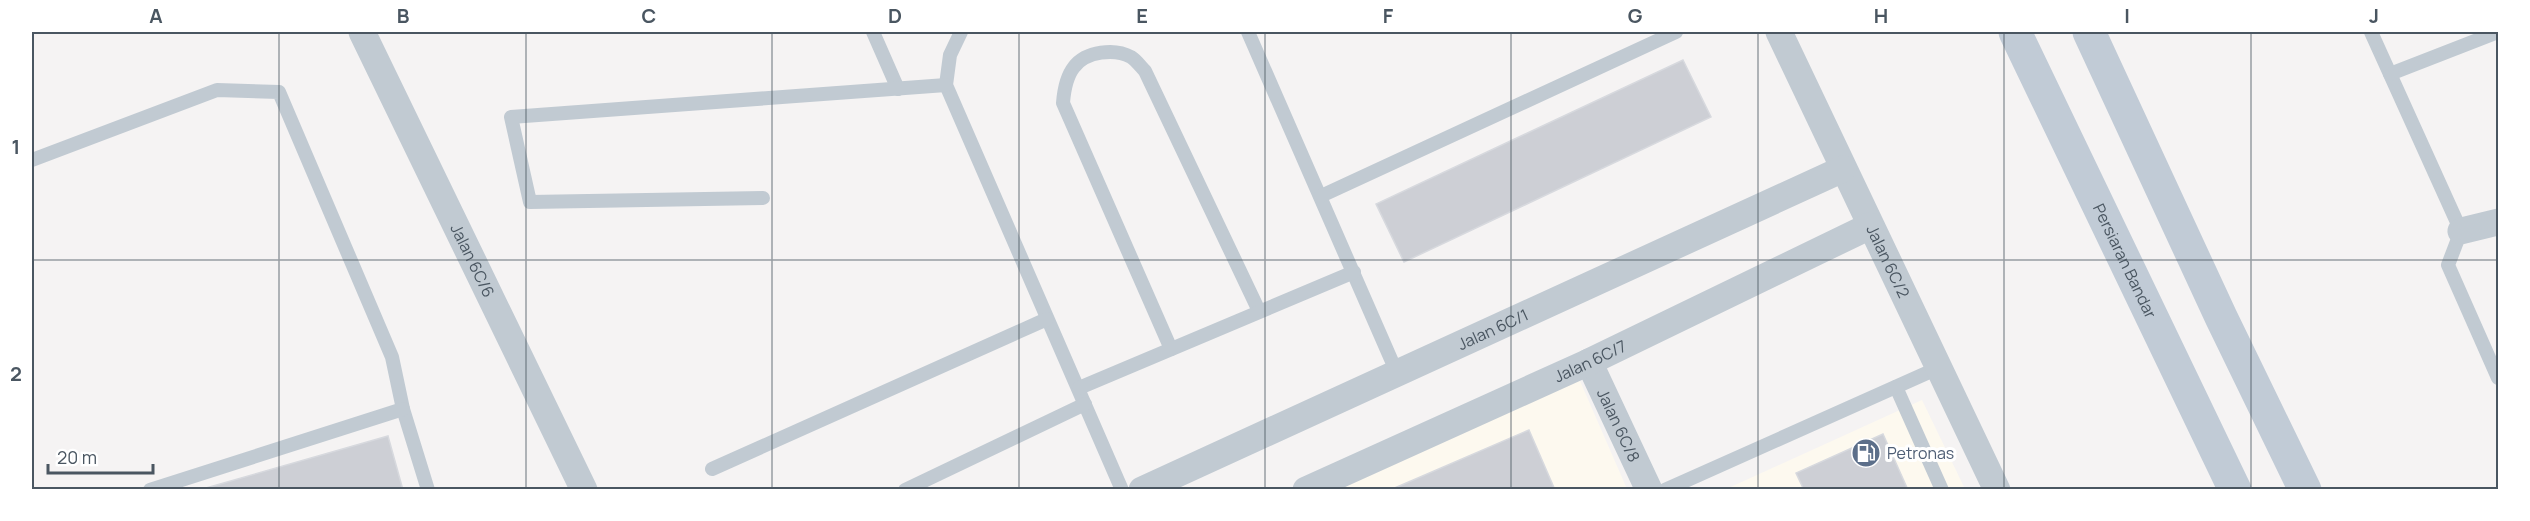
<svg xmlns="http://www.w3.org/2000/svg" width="2530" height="521" font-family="Manrope,sans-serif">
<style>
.commercial{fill:#fdf9ef}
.building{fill:#cdcfd5;stroke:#d7d9de;stroke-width:1.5}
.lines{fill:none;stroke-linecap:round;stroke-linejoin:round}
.lane{stroke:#c1cad2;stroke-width:14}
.street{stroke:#c1cad2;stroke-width:27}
.secondary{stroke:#c1cbd6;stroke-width:33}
.grid{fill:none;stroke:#4a5661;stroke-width:1.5;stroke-opacity:0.55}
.labels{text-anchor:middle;stroke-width:6;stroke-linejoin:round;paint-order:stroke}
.street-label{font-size:16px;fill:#4a5661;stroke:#fff}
.service-label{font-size:16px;fill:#4e5e75;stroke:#fff;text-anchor:start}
.neatline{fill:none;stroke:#4a5661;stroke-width:2}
.grid-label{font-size:20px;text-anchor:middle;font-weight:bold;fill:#4a5661}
</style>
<rect width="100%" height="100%" fill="#f5f3f3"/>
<g class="commercial">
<path d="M1577,374L1627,489L1308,490Z"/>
<path d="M1922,400L1965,489L1724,490Z"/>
</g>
<g class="building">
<path d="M1683,60L1711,117L1404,262L1376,204Z"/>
<path d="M1529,430L1555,490H1390Z"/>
<path d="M1883,434L1908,490H1804L1796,473Z"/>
<path d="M388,436L403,490H199Z"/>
</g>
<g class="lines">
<g class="lane">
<path d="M873,32L898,89"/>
<path d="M961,32L950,55L946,85L1122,490"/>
<path d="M1248,32L1397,373"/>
<path d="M2371,32L2461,231L2448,265L2498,378"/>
<path d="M2390,74L2498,32"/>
<path d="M32,160L217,90L279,92L392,357L403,409L428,490"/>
<path d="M1321,196L1676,32"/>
<path d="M763,198L530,202L511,117L946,85"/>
<path d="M1171,349L1063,103C1064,90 1066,77 1074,67C1086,51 1115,48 1131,57C1136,60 1141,67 1145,71L1259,311"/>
<path d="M1896,387L1942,490"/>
<path d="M1079,388L1354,272"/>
<path d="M712,469L1047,319"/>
<path d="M150,490L403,409"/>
<path d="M905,490L1085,404"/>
<path d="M1665,490L1938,368"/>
</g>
<g class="street">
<path id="s1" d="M362,32L584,490"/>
<path id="s2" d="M1779,32L1997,490"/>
<path d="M2461,231L2498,222"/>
<path id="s3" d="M1589,362L1649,490"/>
<path id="s4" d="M1142,490L1843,169"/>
<path id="s5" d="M1306,490L1589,362L1870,226"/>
</g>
<g class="secondary">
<path id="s6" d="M2015,32L2235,490"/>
<path d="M2089,32L2221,317L2305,490"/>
</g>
</g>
<path class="grid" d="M279,32V490M526,32V490M772,32V490M1019,32V490M1265,32V490M1511,32V490M1758,32V490M2004,32V490M2251,32V490M32,260H2498"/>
<defs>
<g id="fuel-disc" transform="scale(1.5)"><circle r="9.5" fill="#5c6f8a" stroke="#fff"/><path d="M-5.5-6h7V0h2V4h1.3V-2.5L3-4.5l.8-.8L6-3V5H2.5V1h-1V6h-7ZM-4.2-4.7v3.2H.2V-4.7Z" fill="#fff"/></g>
</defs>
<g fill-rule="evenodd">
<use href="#fuel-disc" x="1866" y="453"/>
</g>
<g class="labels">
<g class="street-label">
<text dy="6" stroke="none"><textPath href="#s1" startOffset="254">Jalan 6C/6</textPath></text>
<text dy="6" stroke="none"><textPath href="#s6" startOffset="254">Persiaran Bandar</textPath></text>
<text dy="6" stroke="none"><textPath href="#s2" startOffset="254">Jalan 6C/2</textPath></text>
<text dy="6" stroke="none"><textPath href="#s4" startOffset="386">Jalan 6C/1</textPath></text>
<text dy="6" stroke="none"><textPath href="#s5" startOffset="312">Jalan 6C/7</textPath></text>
<text dy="6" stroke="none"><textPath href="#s3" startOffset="70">Jalan 6C/8</textPath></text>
</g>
<g class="service-label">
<text x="1887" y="459">Petronas</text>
</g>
</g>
<rect width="2530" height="521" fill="none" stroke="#ffffff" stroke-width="66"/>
<path d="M48 464v9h105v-9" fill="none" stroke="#4a5661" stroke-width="3"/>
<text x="57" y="464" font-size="18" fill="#4a5661" stroke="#ffffff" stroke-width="4.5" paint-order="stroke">20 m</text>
<rect x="33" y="33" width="2464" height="455" class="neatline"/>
<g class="grid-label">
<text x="156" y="23">A</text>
<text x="403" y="23">B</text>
<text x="649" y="23">C</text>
<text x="895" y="23">D</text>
<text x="1142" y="23">E</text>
<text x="1388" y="23">F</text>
<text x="1635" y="23">G</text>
<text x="1881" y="23">H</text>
<text x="2127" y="23">I</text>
<text x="2374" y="23">J</text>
<text x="16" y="154">1</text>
<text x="16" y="381">2</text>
</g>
</svg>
